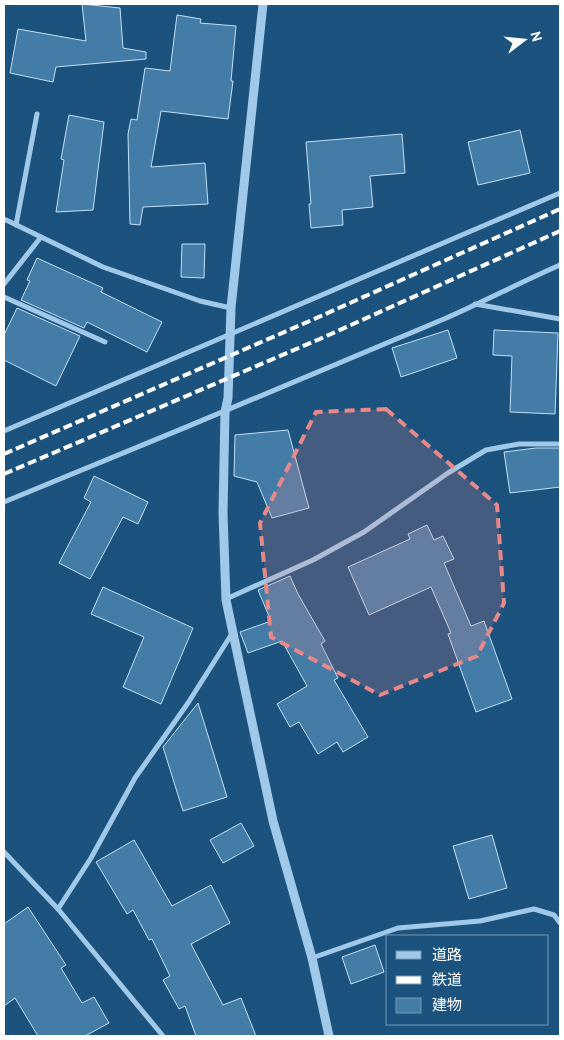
<svg xmlns="http://www.w3.org/2000/svg" width="564" height="1040" font-family="Overpass,'Noto Sans JP',sans-serif">
<style>
.building{fill:#447ca8;stroke:#c3e0f7}
.lines{fill:none;stroke-linecap:round;stroke-linejoin:round}
.minor{stroke:#9fc8e9;stroke-width:5}
.tertiary{stroke:#9fc8e9;stroke-width:9}
.rail{stroke:#fff;stroke-width:4;stroke-dasharray:9 4;stroke-linecap:butt}
.marked{fill:#e88989;fill-opacity:0.2;stroke:#e88989;stroke-width:4;stroke-dasharray:10 6;stroke-linejoin:round}
</style>
<rect width="100%" height="100%" fill="#1c527e"/>
<g class="building">
<path d="M82,4L120,8L123,48L146,52V59L56,67L53,82L10,73L18,29L86,41Z"/>
<path d="M177,15L201,19L200,23L236,26L231,81H233L228,119L161,111L151,167L205,163L208,204L143,207L140,225L130,224L128,134L131,119L137,120L145,68L170,71Z"/>
<path d="M69,115L104,122L93,210L56,212L64,160L61,159Z"/>
<path d="M520,130L530,173L478,185L468,142Z"/>
<path d="M402,134L405,173L370,176L373,207L342,210L343,225L311,228L309,204H311L306,142Z"/>
<path d="M182,244H205L204,278L181,277Z"/>
<path d="M37,258L103,288L101,292L162,322L147,352L87,322L84,328L21,300L30,281L27,280Z"/>
<path d="M17,308L80,336L56,386L4,360V335Z"/>
<path d="M448,330L457,358L401,377L392,348Z"/>
<path d="M494,330L558,333L555,414L510,412L512,356L493,355Z"/>
<path d="M288,430L309,508L272,518L257,482L234,476L235,435Z"/>
<path d="M536,448H560V487L510,493L504,452Z"/>
<path d="M94,476L148,502L138,524L123,517L90,579L59,563L91,502L84,498Z"/>
<path d="M427,525L434,540L443,536L454,559L444,563L471,626L484,621L512,699L476,712L448,634L451,633L431,587L369,615L348,567L410,539L408,534Z"/>
<path d="M290,576L298,594L325,641L321,644L338,678L334,680L368,737L343,752L337,742L318,754L299,722L290,727L277,704L307,686L282,641L248,653L240,632L271,621L258,590Z"/>
<path d="M103,587L193,628L161,704L123,687L144,637L91,614Z"/>
<path d="M198,703L227,797L183,811L163,747Z"/>
<path d="M241,823L254,846L223,863L210,840Z"/>
<path d="M492,835L507,888L469,899L453,846Z"/>
<path d="M134,840L172,906L211,885L230,923L191,944L223,1005L241,998L256,1036H196L185,1006L179,1009L163,980L170,976L152,939L149,940L133,910L127,914L96,862Z"/>
<path d="M28,907L66,965L61,968L82,1003L94,997L109,1023L85,1036H38L15,998L4,1006V924Z"/>
<path d="M375,945L384,972L351,984L342,957Z"/>
</g>
<g class="lines">
<g class="minor">
<path d="M4,219L103,267L200,301L231,308"/>
<path d="M16,225L37,114"/>
<path d="M4,284L41,237"/>
<path d="M4,297L105,342"/>
<path d="M475,304L560,319"/>
<path d="M4,431L560,193"/>
<path d="M4,502C151,442 298,381 444,319C483,302 521,282 560,265"/>
<path d="M226,599L313,560L364,532L448,473L486,450L519,444H560"/>
<path d="M4,852L58,909L163,1036"/>
<path d="M58,909L91,858L135,778L188,703L233,632"/>
<path d="M312,958L398,928L480,921L534,909L554,915L560,923"/>
</g>
<path class="tertiary" d="M263,4L231,308L228,398L225,412L223,513L226,600L273,821L312,958L329,1036"/>
<g class="rail">
<path d="M4,454L312,320L560,209"/>
<path d="M4,474L322,338L560,231"/>
</g>
</g>
<path class="marked" d="M386,409L497,505L504,603L477,656L380,695L271,637L260,523L316,412Z"/>
<rect width="564" height="1040" fill="none" stroke="#ffffff" stroke-width="10"/>
<rect x="386" y="935" width="162" height="90" fill="#1c527e" stroke="#7797b2"/>
<rect x="396" y="951" width="25" height="8" fill="#9fc8e9" stroke="#7797b2"/>
<text x="432" y="960" font-size="15" fill="#ffffff">道路</text>
<rect x="396" y="976" width="25" height="8" fill="#ffffff" stroke="#7797b2"/>
<text x="432" y="985" font-size="15" fill="#ffffff">鉄道</text>
<rect x="396" y="998" width="25" height="15" fill="#447ca8" stroke="#7797b2"/>
<text x="432" y="1010" font-size="15" fill="#ffffff">建物</text>
<g transform="translate(524 40) rotate(74)" stroke="#1c527e" stroke-width="4" paint-order="stroke">
<path d="M0-4L9 19L0 12L-9 19Z" fill="#ffffff"/>
<text y="-8" font-size="14" font-weight="bold" text-anchor="middle" fill="#ffffff">N</text>
</g>
</svg>
